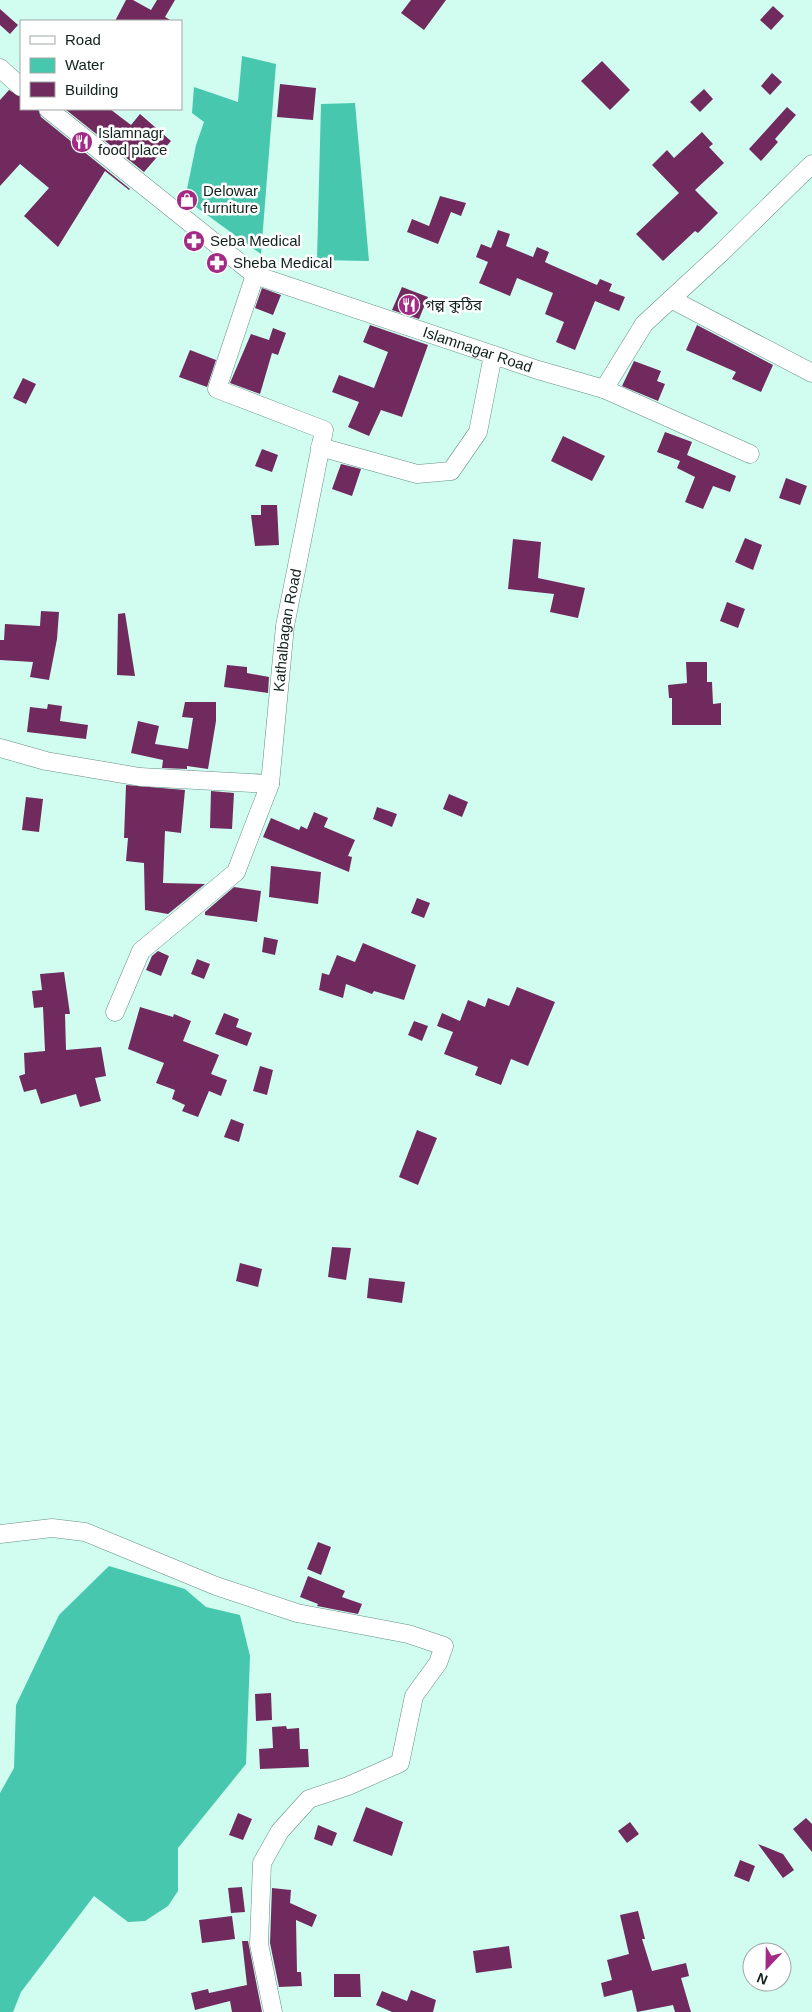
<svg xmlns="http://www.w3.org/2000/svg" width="812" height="2012" font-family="Arial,'Noto Sans Bengali',sans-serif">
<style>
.water{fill:#47c8ae}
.building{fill:#702a5d}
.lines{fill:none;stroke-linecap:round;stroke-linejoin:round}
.minor-casing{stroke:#668f84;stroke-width:19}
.minor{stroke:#fff;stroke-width:18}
.labels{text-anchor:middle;stroke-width:5;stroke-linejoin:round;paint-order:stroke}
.poi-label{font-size:15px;fill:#11221e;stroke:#fff;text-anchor:start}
.street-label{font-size:15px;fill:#11221e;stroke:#fff}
</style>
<rect width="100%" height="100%" fill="#d1fdf1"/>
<g class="water">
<path d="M242,56L276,64L261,254L185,199L196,145L204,122L192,113L194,87L238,102Z"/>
<path d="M355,103L369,261L317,260L321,104Z"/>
<path d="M109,1566L185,1589L206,1607L240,1615L250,1656L246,1764L178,1848V1891L168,1906L145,1921L128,1922L94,1896L21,1992L13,2012H0V1793L14,1768L16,1705L59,1615Z"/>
</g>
<g class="building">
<path d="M126,0H133L151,10L157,0H175L165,17L172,21H115Z"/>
<path d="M411,0H446L424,30L401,13Z"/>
<path d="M773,6L784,16L771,30L760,20Z"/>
<path d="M0,9L18,25L10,34L0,25Z"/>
<path d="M602,61L630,90L610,110L581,81Z"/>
<path d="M772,73L782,82L770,95L761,86Z"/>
<path d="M280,84L316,88L313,120L277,117Z"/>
<path d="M704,89L713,99L700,112L690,102Z"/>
<path d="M9,90L21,97V109H38L41,117L130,189L129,190L105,171L58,247L24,216L49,188L20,164L0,186V100Z"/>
<path d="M787,107L796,115L775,139L778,142L761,161L749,149Z"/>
<path d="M65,109H110L131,125L140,114L171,141L144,172Z"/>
<path d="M702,132L713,144L709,147L724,163L695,190L718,213L698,233L695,231L663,261L636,234L679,193L652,165L667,150L674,158Z"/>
<path d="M440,196L466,203L461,216L451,212L438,244L407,232L412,219L429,226Z"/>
<path d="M498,230L510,234L506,246L533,257L537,247L549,252L545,262L549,264L597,285L600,279L612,284L609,291L625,297L619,311L595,301L575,350L556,342L564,322L545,314L553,293L517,278L510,296L479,283L488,262L476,257L481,244L491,248Z"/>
<path d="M402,287L428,297L419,319L392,310Z"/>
<path d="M262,288L281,295L273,315L255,308Z"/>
<path d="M370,325L428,345L402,417L381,410L369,436L348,427L359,402L332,392L339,375L374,388L388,352L363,342Z"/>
<path d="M697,325L773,365L761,392L732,379L736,372L686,350Z"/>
<path d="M273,328L286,333L278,355L272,353L260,394L230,383L251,334L269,340Z"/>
<path d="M190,350L216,360L207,387L179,377Z"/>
<path d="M634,361L661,371L657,381L665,384L658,401L622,386Z"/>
<path d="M23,378L36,384L26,404L13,398Z"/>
<path d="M665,432L692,442L687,455L736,476L730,492L713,486L703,509L685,502L695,477L677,468L680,461L657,452Z"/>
<path d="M563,436L605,456L592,481L551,461Z"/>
<path d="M262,449L278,455L272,472L255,466Z"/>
<path d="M341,464L361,469L352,496L332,489Z"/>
<path d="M786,478L807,486L800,505L779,498Z"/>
<path d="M261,505H277L279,545L255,546L251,515H261Z"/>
<path d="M745,538L762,545L753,570L735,562Z"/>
<path d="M513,539L541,542L538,578L585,588L578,618L550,612L554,594L508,589Z"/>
<path d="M727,602L745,609L738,628L720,621Z"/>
<path d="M41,611L59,612L57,639L49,680L30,677L33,662L0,660V640H4L5,624L40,626Z"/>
<path d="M125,613L135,676L117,675L118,614Z"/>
<path d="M686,662H707V682H712L713,704L721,703V725H672V698H669L668,685L687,683Z"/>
<path d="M227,665L247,667V673L269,677L268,693L224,687Z"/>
<path d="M185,702H216V721L208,769L187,766V769L162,768L163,760L131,753L138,721L159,726L155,744L188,749L193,718L182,717Z"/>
<path d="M48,704L62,706L60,721L88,725L86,739L27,732L30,707L47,709Z"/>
<path d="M126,785L185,790L181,833L165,831L163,883L205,884L168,914L145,910L144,863L126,861L128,838H124Z"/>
<path d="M211,791L234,793L232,829L210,828Z"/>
<path d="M449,794L468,802L462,817L443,809Z"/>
<path d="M26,797L43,799L39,832L22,830Z"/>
<path d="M377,807L397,814L392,827L373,819Z"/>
<path d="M314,812L328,818L324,827L355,840L348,856L352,857L349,872L263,837L271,818L299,830L301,826L307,829Z"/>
<path d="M271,866L321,872L318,904L269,897Z"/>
<path d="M234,887L261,891L257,922L205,915V912Z"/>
<path d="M417,898L430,903L424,918L411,913Z"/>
<path d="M264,937L278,940L275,955L262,952Z"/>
<path d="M363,943L416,965L404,1000L374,991L372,994L346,984L343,998L319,990L322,973L329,975L337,955L355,962Z"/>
<path d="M158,951L169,956L161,976L146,970L152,956Z"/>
<path d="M197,959L210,964L204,979L191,974Z"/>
<path d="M64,972L70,1014H65L66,1050L101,1047L106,1076L95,1078L101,1101L80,1107L76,1094L41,1104L36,1089L24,1092L19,1076L25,1074L24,1053L45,1051L43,1007L34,1008L32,991L42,990L40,974Z"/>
<path d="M517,987L555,1002L528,1066L511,1059L501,1085L475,1075L478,1067L444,1054L453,1032L437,1026L442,1013L460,1021L468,1000L485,1007L488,998L509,1006Z"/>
<path d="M140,1007L173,1017L174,1014L191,1021L183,1041L219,1055L211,1074L227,1080L221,1096L209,1091L198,1117L182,1111L185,1105L172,1099L175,1090L156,1083L164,1063L128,1049Z"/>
<path d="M224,1013L239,1019L236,1027L252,1033L247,1046L215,1034Z"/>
<path d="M414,1021L428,1026L422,1041L408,1035Z"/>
<path d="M260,1066L273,1070L267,1095L253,1091Z"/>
<path d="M231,1119L244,1124L239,1142L224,1137Z"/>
<path d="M417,1130L437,1138L418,1185L399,1177Z"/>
<path d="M332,1247L351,1248L346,1280L328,1277Z"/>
<path d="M240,1263L262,1269L258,1287L236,1281Z"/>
<path d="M369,1278L405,1282L402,1303L367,1298Z"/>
<path d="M318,1542L331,1547L321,1575L307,1569Z"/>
<path d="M308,1576L345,1591L342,1597L362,1604L358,1614L317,1606L318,1604L300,1597Z"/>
<path d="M271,1693L272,1720L256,1721L255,1694Z"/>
<path d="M286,1726L287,1729L299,1728L300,1749H308L309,1767L260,1769L259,1749L273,1748L272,1727Z"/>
<path d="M366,1807L403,1822L392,1856L353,1841Z"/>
<path d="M238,1813L252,1819L243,1840L229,1835Z"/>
<path d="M806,1818L812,1824V1852L793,1829Z"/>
<path d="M630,1822L639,1834L627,1843L618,1831Z"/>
<path d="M318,1825L337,1833L332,1846L314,1839Z"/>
<path d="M758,1844L783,1854L794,1870L783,1878Z"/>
<path d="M740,1860L755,1866L749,1882L734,1876Z"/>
<path d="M242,1887L245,1912L231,1913L228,1888Z"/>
<path d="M272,1888L291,1890L290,1903L317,1915L312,1927L296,1920L297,1972H301L302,1986L279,1987L270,1943Z"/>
<path d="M638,1911L645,1939H642L652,1971L686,1963L689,1976L681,1978L691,2012H675L673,2005L637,2012L632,1990L604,1997L601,1983L612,1980L607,1960L629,1954L620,1915Z"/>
<path d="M232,1916L235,1939L202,1943L199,1920Z"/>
<path d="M242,1941H248L262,2012H232L230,2001L195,2010L191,1993L208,1989L209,1993L247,1985Z"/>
<path d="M509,1946L512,1968L476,1973L473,1951Z"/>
<path d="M334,1974H360L361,1997H334Z"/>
<path d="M411,1990L436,2000L433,2012H392L376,2005L382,1991L407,2001Z"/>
</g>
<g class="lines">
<g class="minor-casing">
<g id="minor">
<path d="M0,68L21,87"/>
<path id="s1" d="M48,109L255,275L538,370L604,389L644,324L722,252L812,164"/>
<path d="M671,299L812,373"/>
<path d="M604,389L750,454"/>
<path d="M320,447L417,474L451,471L478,432L493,355"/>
<path d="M0,748L46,761L140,777L270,784"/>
<path id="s2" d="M115,1012L141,951L236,872L270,784L285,626L324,430L217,389L255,275"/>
<path d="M0,1534L52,1528L85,1532L216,1586L297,1613L408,1634L444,1646L438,1663L414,1696L400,1763L348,1786L309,1799L280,1831L262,1863L259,1944L273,2012"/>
</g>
</g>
<use href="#minor" class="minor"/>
</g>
<defs>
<g id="restaurant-disc" transform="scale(1.125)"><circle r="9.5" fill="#a22c85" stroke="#fff"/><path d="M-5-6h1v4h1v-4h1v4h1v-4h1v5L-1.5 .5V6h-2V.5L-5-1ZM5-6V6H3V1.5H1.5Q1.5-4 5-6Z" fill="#fff"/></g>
<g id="shop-disc" transform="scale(1.125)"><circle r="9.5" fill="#a22c85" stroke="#fff"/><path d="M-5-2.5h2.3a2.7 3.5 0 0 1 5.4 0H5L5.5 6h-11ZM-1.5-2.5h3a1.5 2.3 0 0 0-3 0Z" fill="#fff"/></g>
<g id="pharmacy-disc" transform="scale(1.125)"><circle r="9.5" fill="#a22c85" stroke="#fff"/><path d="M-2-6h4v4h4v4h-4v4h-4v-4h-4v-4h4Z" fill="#fff"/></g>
</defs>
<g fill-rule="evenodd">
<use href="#restaurant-disc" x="82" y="142"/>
<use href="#shop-disc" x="187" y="200"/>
<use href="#pharmacy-disc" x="194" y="241"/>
<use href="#pharmacy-disc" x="217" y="263"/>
<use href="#restaurant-disc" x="409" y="305"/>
</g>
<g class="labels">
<g class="poi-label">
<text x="98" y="138">Islamnagr<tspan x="98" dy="17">food place</tspan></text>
<text x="203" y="196">Delowar<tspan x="203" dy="17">furniture</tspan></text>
<text x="210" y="246">Seba Medical</text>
<text x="233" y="268">Sheba Medical</text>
<text x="425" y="310">গল্প কুঠির</text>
</g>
<g class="street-label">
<text dy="5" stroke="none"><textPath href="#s1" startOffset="500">Islamnagar Road</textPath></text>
<text dy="5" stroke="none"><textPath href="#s2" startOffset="439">Kathalbagan Road</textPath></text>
</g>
</g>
<rect x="20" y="20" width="162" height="90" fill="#ffffff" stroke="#a0a7a5"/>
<rect x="30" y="36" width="25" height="8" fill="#ffffff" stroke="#a0a7a5"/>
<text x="65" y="45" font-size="15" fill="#11221e">Road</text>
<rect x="30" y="58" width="25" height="15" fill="#47c8ae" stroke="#a0a7a5"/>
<text x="65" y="70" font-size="15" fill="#11221e">Water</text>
<rect x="30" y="82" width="25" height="15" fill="#702a5d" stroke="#a0a7a5"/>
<text x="65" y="95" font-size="15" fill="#11221e">Building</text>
<g transform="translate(767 1967) rotate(202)"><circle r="24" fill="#ffffff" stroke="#a0a7a5"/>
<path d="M0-4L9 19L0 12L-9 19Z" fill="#a22c85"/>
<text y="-8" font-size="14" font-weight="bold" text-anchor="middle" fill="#11221e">N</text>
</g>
</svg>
